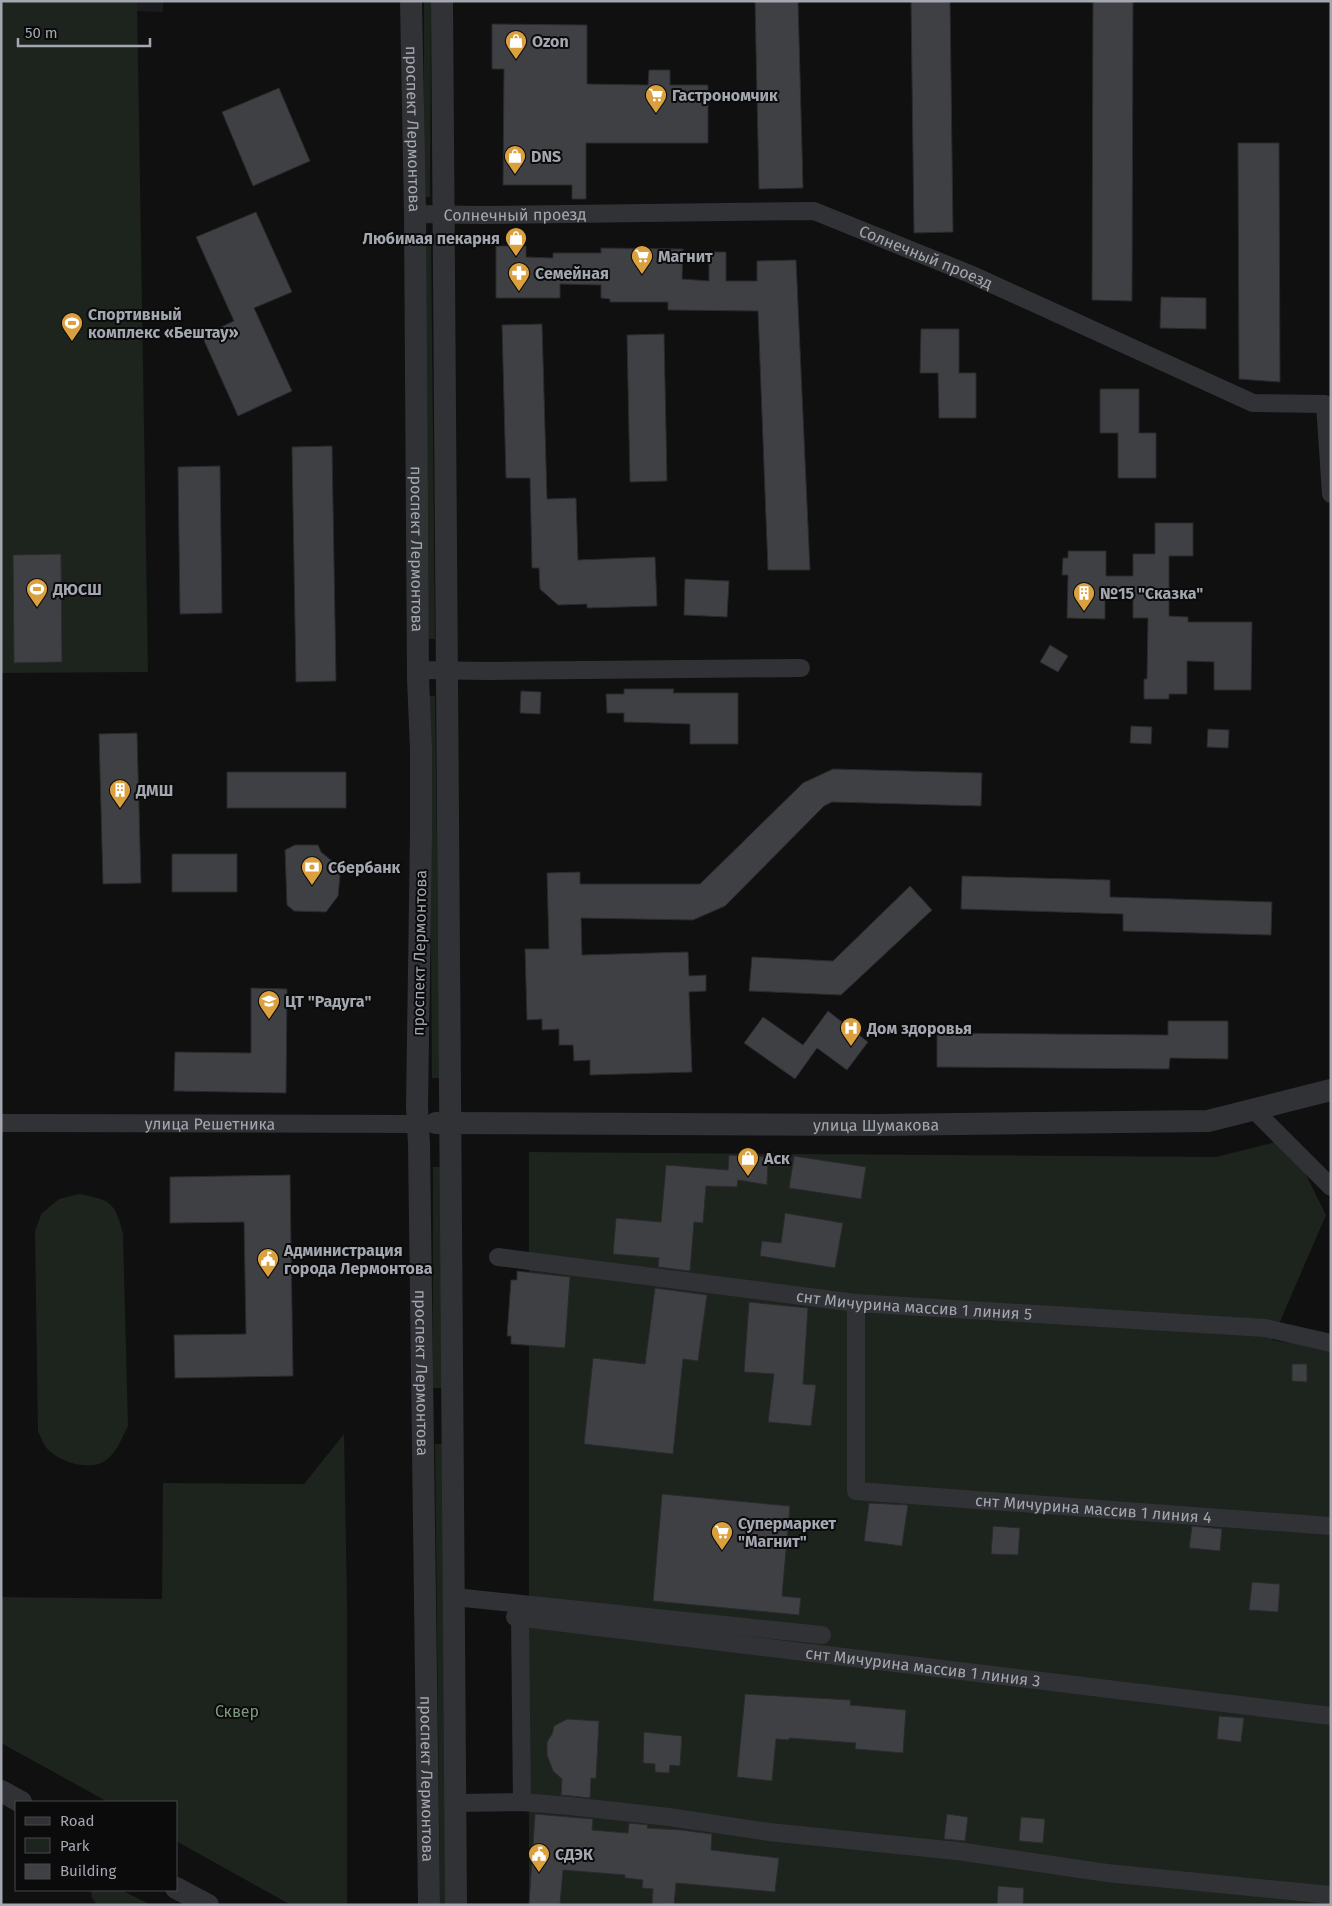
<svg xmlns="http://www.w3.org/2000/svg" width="1332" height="1906" font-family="'Fira Sans',sans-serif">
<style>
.built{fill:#1c1c1e}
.green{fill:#1d231d}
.building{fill:#3f4044;stroke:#2a2a2d}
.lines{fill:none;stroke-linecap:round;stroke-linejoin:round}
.minor{stroke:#313235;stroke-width:18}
.tertiary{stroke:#313235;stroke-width:22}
.labels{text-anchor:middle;stroke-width:4;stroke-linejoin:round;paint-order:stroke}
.poi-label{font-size:16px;font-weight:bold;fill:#a3a7b0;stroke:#0b0b0c;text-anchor:start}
.street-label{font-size:16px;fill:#a3a7b0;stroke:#0b0b0c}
.park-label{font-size:16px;fill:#7b997c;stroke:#0b0b0c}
</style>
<rect width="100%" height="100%" fill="#101011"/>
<path class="built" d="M137,1H163V12L137,11Z"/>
<g class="green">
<path d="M1,1H137L148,672L1,673Z"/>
<path d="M424,1H431L430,197H424Z"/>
<path d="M425,236L431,237L435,639H428Z"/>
<path d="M429,696H435L440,1078H432Z"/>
<path d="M1288,1139L1326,1215L1272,1340L1331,1349V1905H529V1152L1216,1157Z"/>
<path d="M433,1167H440L442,1388H433Z"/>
<path d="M79,1194C111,1200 115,1202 123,1234L128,1426C122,1438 116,1454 105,1461C88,1472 56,1461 45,1446C42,1442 41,1436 38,1432L35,1232L41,1214L59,1199Z"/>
<path d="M344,1434L347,1603V1905H291L176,1841V1802H108L1,1743V1597L162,1599L163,1483L304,1484Z"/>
<path d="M435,1444H442L447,1905H440Z"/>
<path d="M91,1890H121L151,1905H97L92,1898Z"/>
</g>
<g class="building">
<path d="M755,1H798L803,188L759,189Z"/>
<path d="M911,1H950L953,232L914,233Z"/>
<path d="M1093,1H1133L1132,301L1092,300Z"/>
<path d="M492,24L587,25V84L648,85L649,70H670V85H708V143H586V199H572V185H503L504,69H492Z"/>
<path d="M279,88L310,161L253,186L222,112Z"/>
<path d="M1238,143H1279L1280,382L1239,379Z"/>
<path d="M256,212L292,292L254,308L292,391L238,416L202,336L234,321L196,237Z"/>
<path d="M496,246H526V257L553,258V253H601V248L683,249L682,279L709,281V252H726V281H757V261L796,260L810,570H768L758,311L668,310V302H610V299L601,298V285L560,284V298H496Z"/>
<path d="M1161,297L1206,298V329L1160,328Z"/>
<path d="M542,324L547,499L576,498L578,560L655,557L657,606L587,608V604L558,605L540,589L539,568H532L530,478H506L502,325Z"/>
<path d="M921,329H959V373H976V418H939L938,373H920Z"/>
<path d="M664,334L667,481L630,482L627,335Z"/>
<path d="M1100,389H1139V433H1156V478H1118V433H1100Z"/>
<path d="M332,446L336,681L296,682L292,447Z"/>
<path d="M220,466L222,613L180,614L178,467Z"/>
<path d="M1155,523H1193V556H1169V616L1188,617V622H1252L1251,690H1214V662L1187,661V694H1169V699H1144V679H1147L1148,618H1133V591H1105V619L1067,618L1068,575H1062L1063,558H1068V551H1106V576H1133V554H1155Z"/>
<path d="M61,554L62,662L14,663L13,555Z"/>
<path d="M685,579L729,581L727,617L684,615Z"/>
<path d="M1050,645L1068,656L1058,672L1040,662Z"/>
<path d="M624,689H674L673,693H738V744H690V724L624,722V713H607L606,694H624Z"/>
<path d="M521,691L541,692L540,714L520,713Z"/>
<path d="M1131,726L1152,727L1151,744L1130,743Z"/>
<path d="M1208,729L1229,730L1228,748L1207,747Z"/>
<path d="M137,733L141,883L103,884L99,734Z"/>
<path d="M833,769L982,773L981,806L832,802L824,806L725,906L693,920L581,918L582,955L688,952L689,976L706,975V991L689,992L692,1072L590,1075V1060L574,1061L573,1045H559V1029L542,1030V1019L527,1020L525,949H549L547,873L580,872V884H700L803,783Z"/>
<rect x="227" y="772" width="119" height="36"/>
<path d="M295,845H318L321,852L332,861L340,876L338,896L326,912L294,911L287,905L285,850Z"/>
<rect x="172" y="854" width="65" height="38"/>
<path d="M962,876L1110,880V897L1272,902L1271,935L1123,931V914L961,909Z"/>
<path d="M910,886L932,910L841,995L749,991L752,957L833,961Z"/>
<path d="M251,988L287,989L286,1093L174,1091L175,1052L251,1053Z"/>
<path d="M828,1011L868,1042L847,1070L817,1048L795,1079L744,1043L763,1017L803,1045Z"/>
<path d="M1168,1021H1228V1059L1170,1058L1169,1069L937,1067V1033L1168,1035Z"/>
<path d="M729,1155L768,1157L767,1185L738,1180L737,1187L706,1186L703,1223L694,1222L690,1271L658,1267L659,1258L613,1254L616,1218L661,1222L666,1165L728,1170Z"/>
<path d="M794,1156L866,1167L861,1199L789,1188Z"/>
<path d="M290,1175L293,1376L175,1378L174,1335L246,1334L244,1222L170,1223V1177Z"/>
<path d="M785,1213L843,1223L835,1268L760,1256L762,1241L781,1243Z"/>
<path d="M517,1271L570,1277L565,1348L511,1344V1336H507L511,1280H517Z"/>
<path d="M655,1288L707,1295L698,1361L683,1359L673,1454L584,1444L593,1358L645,1364Z"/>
<path d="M749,1302L808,1308L803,1384L816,1385L811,1426L768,1422L774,1374L744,1372Z"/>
<path d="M1292,1364H1307V1382L1292,1381Z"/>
<path d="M662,1494L790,1506L782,1596L801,1598L799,1615L653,1601Z"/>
<path d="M869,1503L908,1505L902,1546L864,1541Z"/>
<path d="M993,1526L1020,1528L1018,1555L991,1554Z"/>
<path d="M1192,1526L1222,1529L1220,1551L1189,1548Z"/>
<path d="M1252,1582L1280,1584L1278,1612L1249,1610Z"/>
<path d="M745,1694L851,1700L850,1705L906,1710L903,1753L855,1749L856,1743L789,1738V1740L776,1739L772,1781L737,1777Z"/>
<path d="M1219,1716L1244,1718L1241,1742L1217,1739Z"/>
<path d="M567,1719L599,1721L596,1779L591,1778L590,1798L561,1795L562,1779L553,1771L547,1755V1742L552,1734L554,1726Z"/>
<path d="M644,1732L682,1736L680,1766L670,1765L669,1773L655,1772V1764L643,1763Z"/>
<path d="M535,1814L593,1819L592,1830L628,1833L629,1823L648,1825L647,1828L681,1830L712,1834L711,1850L779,1858L775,1892L676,1883L674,1905L652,1904L653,1889L642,1888L643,1880L625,1878V1875L563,1870L560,1905H529Z"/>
<path d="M947,1814L968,1817L965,1841L944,1839Z"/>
<path d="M1021,1817L1045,1819L1043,1843L1019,1841Z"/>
<path d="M998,1886L1024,1888L1023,1905H997Z"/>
</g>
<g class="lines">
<g class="minor">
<path id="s1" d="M415,214L480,215L814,211L970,274L1253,403L1325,404L1331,494"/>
<path d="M418,670L489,671L801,668"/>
<path d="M1253,1109L1331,1187"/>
<path id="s2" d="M1,1123L417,1124"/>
<path id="s3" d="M498,1257L856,1303L1265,1328L1331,1343"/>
<path id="s4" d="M856,1303V1491L1331,1526"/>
<path d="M454,1597L822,1635"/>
<path id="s5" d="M515,1617L1331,1716"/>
<path d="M520,1618L522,1802"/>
<path d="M455,1803L522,1802L570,1806L669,1817L769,1832L957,1851L1107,1873L1331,1895"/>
</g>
<g class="tertiary">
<path id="s6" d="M411,1L415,214L418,678L421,749V833L417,1107L419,1144L429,1905"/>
<path d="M442,1L456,1905"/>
<path id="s7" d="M436,1123L880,1125L1208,1121L1331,1090"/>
<path d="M1,1791L21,1802"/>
<path d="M176,1888L208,1905"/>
</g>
</g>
<defs>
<g id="shop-pin" transform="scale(1.125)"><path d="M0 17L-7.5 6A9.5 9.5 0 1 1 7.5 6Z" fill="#dba03e" stroke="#0b0b0c"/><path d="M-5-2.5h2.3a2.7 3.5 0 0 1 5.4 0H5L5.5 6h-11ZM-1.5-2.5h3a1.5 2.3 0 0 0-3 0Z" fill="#fff"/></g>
<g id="supermarket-pin" transform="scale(1.125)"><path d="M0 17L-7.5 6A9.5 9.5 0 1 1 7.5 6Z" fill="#dba03e" stroke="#0b0b0c"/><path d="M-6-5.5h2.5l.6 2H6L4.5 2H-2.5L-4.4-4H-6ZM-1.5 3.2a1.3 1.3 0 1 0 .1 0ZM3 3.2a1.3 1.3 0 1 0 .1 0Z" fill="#fff"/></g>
<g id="pharmacy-pin" transform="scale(1.125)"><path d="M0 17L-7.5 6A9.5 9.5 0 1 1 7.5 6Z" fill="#dba03e" stroke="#0b0b0c"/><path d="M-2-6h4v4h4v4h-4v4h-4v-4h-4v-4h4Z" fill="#fff"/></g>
<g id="stadium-pin" transform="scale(1.125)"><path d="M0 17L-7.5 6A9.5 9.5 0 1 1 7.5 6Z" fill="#dba03e" stroke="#0b0b0c"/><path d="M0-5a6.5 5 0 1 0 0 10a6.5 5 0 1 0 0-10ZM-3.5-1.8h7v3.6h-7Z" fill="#fff"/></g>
<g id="building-pin" transform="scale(1.125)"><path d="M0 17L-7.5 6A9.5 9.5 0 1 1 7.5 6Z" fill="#dba03e" stroke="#0b0b0c"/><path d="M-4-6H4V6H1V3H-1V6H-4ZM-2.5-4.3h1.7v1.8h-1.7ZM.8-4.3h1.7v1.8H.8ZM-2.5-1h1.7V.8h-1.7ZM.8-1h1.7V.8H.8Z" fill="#fff"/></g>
<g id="bank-pin" transform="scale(1.125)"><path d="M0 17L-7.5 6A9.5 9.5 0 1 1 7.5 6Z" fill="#dba03e" stroke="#0b0b0c"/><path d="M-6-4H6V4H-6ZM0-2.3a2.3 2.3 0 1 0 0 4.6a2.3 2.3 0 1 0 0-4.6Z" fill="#fff"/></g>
<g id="school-pin" transform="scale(1.125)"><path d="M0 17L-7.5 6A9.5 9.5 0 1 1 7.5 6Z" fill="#dba03e" stroke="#0b0b0c"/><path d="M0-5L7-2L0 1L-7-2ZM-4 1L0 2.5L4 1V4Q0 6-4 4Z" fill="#fff"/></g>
<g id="hospital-pin" transform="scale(1.125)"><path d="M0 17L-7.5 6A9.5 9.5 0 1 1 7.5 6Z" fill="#dba03e" stroke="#0b0b0c"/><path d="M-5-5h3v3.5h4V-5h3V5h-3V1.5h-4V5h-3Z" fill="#fff"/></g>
<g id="civic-pin" transform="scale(1.125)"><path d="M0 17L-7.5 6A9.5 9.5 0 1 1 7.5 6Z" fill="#dba03e" stroke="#0b0b0c"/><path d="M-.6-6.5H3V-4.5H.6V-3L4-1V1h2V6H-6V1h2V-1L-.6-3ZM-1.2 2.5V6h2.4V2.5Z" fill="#fff"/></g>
</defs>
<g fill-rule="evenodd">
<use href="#shop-pin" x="516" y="41"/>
<use href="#supermarket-pin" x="656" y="95"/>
<use href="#shop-pin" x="515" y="156"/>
<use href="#shop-pin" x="516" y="238"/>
<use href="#supermarket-pin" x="642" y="256"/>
<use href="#pharmacy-pin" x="519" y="273"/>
<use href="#stadium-pin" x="72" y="323"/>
<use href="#stadium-pin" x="37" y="589"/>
<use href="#building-pin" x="1084" y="593"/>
<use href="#building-pin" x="120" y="790"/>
<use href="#bank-pin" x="312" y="867"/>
<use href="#school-pin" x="269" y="1001"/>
<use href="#hospital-pin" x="851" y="1028"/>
<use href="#shop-pin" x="748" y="1158"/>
<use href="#civic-pin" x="268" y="1259"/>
<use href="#supermarket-pin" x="722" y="1532"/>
<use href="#civic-pin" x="539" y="1854"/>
</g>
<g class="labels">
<g class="poi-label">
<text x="532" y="47">Ozon</text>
<text x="672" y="101">Гастрономчик</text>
<text x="531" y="162">DNS</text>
<text x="500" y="244" text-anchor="end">Любимая пекарня</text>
<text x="658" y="262">Магнит</text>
<text x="535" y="279">Семейная</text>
<text x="88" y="320">Спортивный<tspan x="88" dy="18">комплекс «Бештау»</tspan></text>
<text x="53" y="595">ДЮСШ</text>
<text x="1100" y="599">№15 "Сказка"</text>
<text x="136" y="796">ДМШ</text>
<text x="328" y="873">Сбербанк</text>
<text x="285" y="1007">ЦТ "Радуга"</text>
<text x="867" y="1034">Дом здоровья</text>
<text x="764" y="1164">Аск</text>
<text x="284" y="1256">Администрация<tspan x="284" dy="18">города Лермонтова</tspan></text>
<text x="738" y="1529">Супермаркет<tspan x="738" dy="18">"Магнит"</tspan></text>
<text x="555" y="1860">СДЭК</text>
</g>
<g class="street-label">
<text dy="6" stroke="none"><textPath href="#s6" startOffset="128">проспект Лермонтова</textPath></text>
<text dy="6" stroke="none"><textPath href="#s1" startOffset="100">Солнечный проезд</textPath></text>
<text dy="6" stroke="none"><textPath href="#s1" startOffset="520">Солнечный проезд</textPath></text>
<text dy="6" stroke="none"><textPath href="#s6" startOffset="548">проспект Лермонтова</textPath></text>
<text transform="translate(419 953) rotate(-89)" y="6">проспект Лермонтова</text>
<text dy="6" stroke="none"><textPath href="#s2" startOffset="209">улица Решетника</textPath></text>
<text dy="6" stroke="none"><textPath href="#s7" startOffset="440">улица Шумакова</textPath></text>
<text dy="6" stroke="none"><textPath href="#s3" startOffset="419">снт Мичурина массив 1 линия 5</textPath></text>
<text dy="6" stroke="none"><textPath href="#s6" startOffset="1372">проспект Лермонтова</textPath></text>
<text dy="6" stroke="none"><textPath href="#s4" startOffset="426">снт Мичурина массив 1 линия 4</textPath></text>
<text dy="6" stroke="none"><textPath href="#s5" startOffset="411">снт Мичурина массив 1 линия 3</textPath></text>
<text dy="6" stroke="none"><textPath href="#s6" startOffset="1778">проспект Лермонтова</textPath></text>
</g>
<g class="park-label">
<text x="237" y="1717">Сквер</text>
</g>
</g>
<rect width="1332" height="1906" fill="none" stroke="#a3a7b0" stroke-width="5"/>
<rect x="15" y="1801" width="162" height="90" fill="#0b0b0c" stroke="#48494e"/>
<rect x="25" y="1817" width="25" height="8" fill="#313235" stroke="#48494e"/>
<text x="60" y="1826" font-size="15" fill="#a3a7b0">Road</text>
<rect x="25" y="1838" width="25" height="15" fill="#1d231d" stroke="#48494e"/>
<text x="60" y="1851" font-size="15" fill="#a3a7b0">Park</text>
<rect x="25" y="1864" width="25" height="15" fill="#3f4044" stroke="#48494e"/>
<text x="60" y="1876" font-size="15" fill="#a3a7b0">Building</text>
<path d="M18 38v8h132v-8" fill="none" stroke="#a3a7b0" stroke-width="2.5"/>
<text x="25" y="38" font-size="15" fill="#a3a7b0" stroke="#0b0b0c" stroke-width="4" paint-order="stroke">50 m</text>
</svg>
